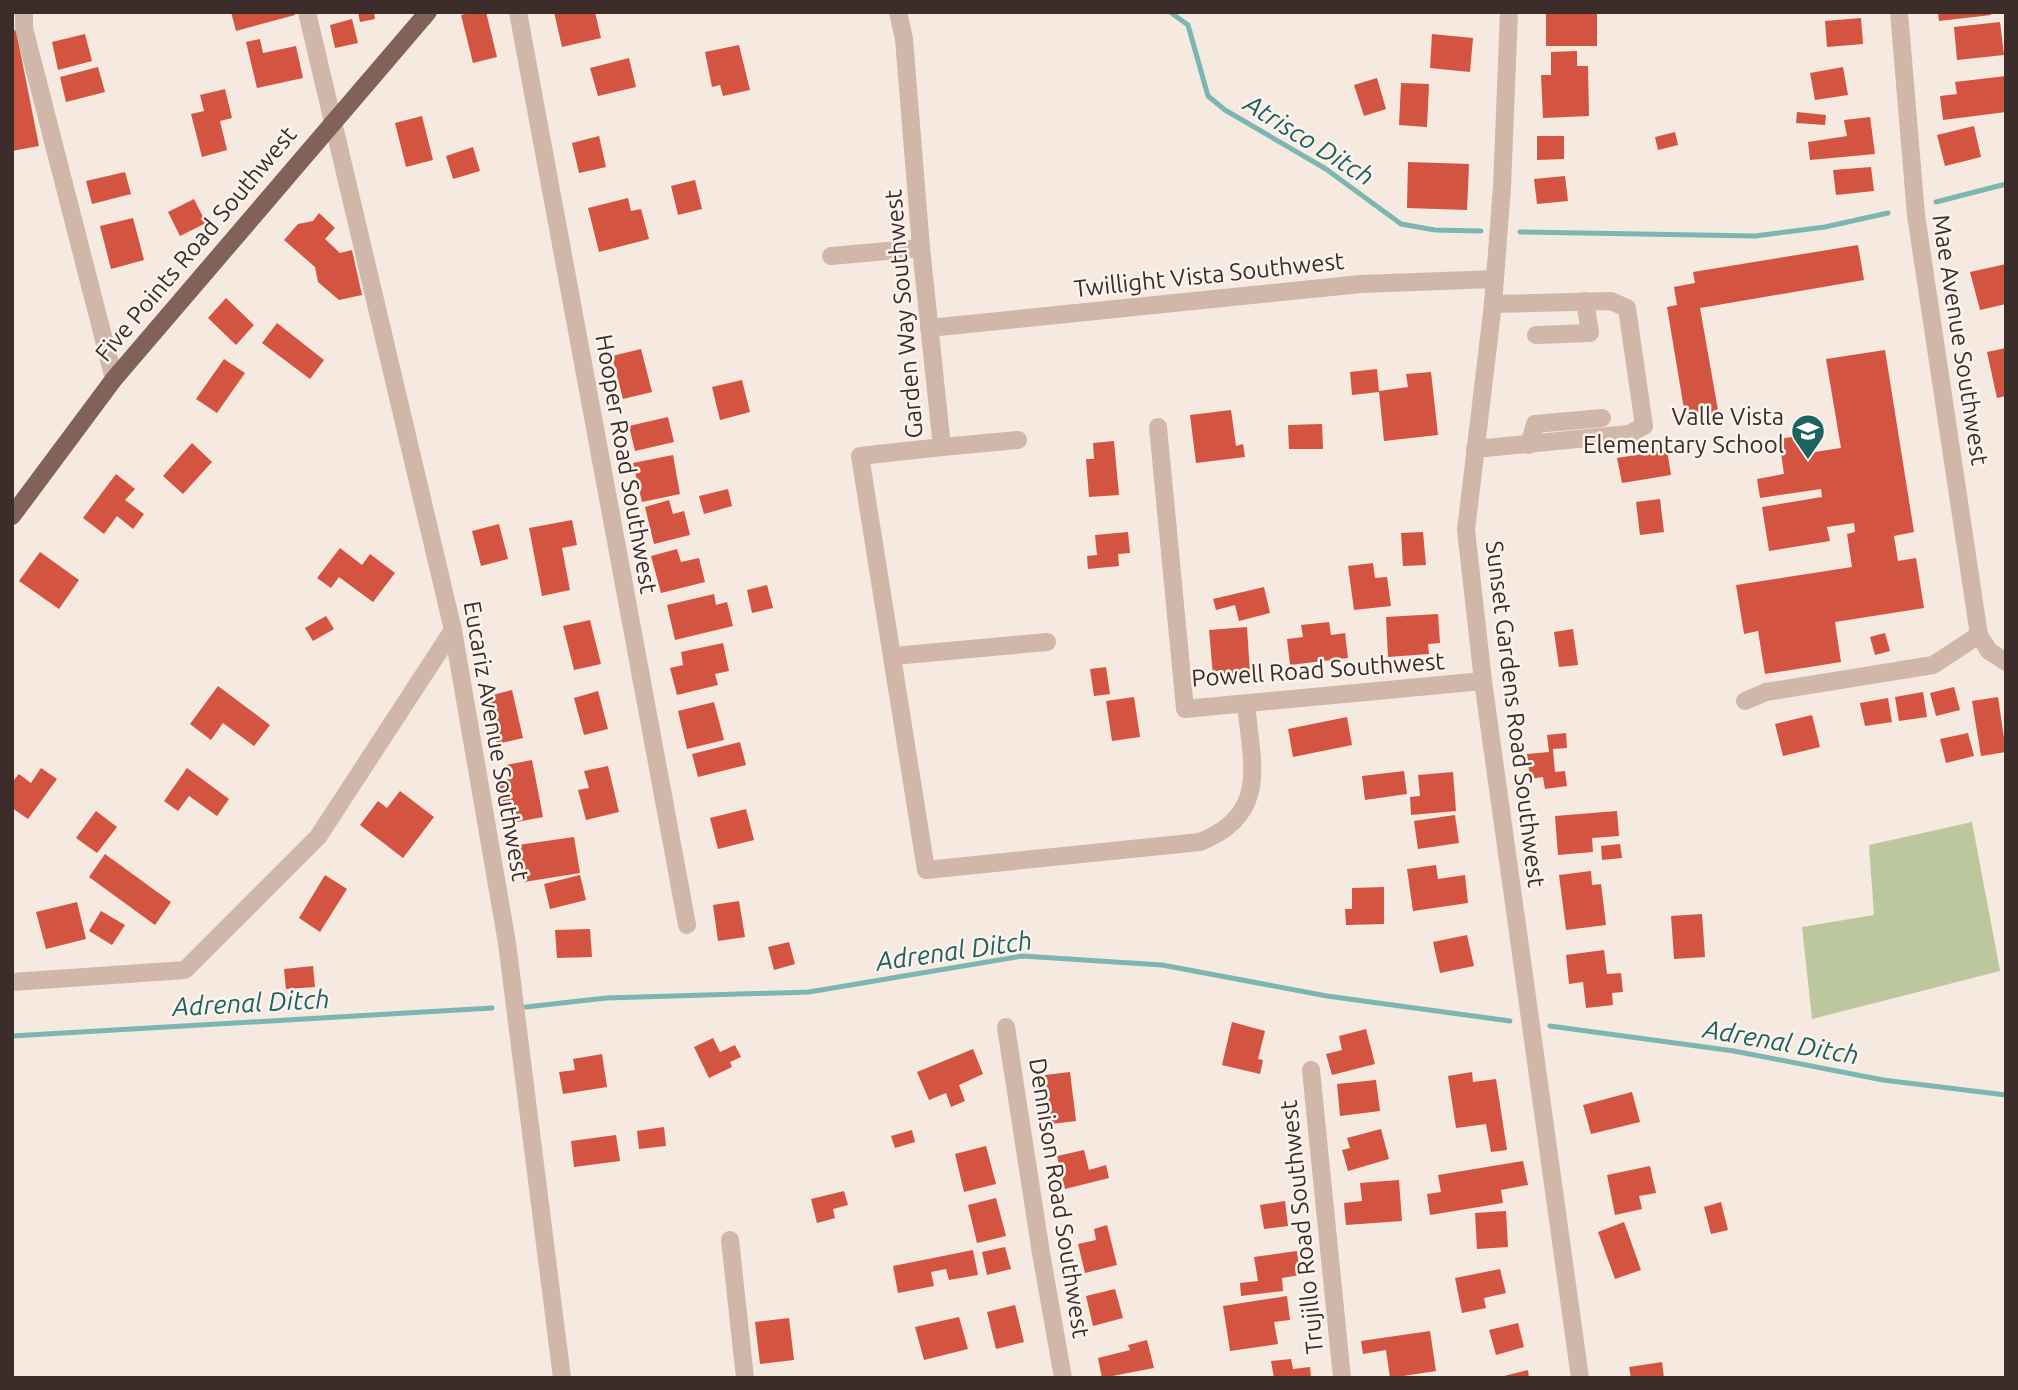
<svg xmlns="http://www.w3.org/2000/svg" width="2018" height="1390" font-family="Ubuntu,sans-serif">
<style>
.green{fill:#bdc79d}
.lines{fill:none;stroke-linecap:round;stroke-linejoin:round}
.stream{stroke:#7bb6b2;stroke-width:5}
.building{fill:#d25441}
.minor{stroke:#d0b7a9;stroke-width:18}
.major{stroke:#806259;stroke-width:18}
.labels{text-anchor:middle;stroke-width:5;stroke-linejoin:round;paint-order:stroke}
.street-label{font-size:24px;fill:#3c2d2a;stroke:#fcf3ed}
.poi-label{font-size:24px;fill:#3c2d2a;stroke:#fcf3ed;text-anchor:end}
.water-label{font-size:26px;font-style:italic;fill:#1a6360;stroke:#fcf3ed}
</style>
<rect width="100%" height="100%" fill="#f6e9df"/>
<path class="green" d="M1972,822L2000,971L1812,1019L1802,927L1874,915L1869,845Z"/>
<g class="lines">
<g class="stream">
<path d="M1170,12L1188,25L1208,96L1225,110L1326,169L1401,224L1435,230L1481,231"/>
<path d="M1936,202L2006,184"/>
<path d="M1520,232L1755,236L1825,227L1888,213"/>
<path d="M526,1007L606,998L809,992L1022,956L1162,965L1327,996L1510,1021"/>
<path d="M1550,1026L1734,1051L1883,1080L2006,1095"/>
<path d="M12,1036L492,1008"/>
</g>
</g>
<g class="building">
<path d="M231,12H295V15L236,31Z"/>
<path d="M358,12H374L375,19L360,22Z"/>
<path d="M473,12H486L497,57L473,63L461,15Z"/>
<path d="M554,12H595L601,38L562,47Z"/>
<rect x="1546" y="12" width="51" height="34"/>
<path d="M1938,12H1990L1991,15L1939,21Z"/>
<path d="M1861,18L1863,44L1827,47L1825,21Z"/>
<path d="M352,19L358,43L335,48L330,25Z"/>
<path d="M2000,22L2004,55L1957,60L1954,27Z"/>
<path d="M16,30L39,146L12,151V31Z"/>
<path d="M85,34L92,61L58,70L52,42Z"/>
<path d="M1432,34L1473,38L1470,72L1430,68Z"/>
<path d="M260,39L263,53L296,46L303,78L257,88L246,42Z"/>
<path d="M739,45L750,90L723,96L720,85L712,87L705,52Z"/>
<path d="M1577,51V66H1588L1589,116L1543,118L1541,75H1551V52Z"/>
<path d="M629,58L636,87L598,96L590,68Z"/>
<path d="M98,67L105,92L66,102L60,77Z"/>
<path d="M1843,67L1848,95L1815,100L1810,73Z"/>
<path d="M2006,76V112L1943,120L1940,96L1957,94L1955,82Z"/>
<path d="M1377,78L1386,109L1364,116L1354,85Z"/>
<path d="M1401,83L1429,84L1427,127L1399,125Z"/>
<path d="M225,89L232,118L220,121L227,150L202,157L191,114L204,111L200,95Z"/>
<path d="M1797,112L1826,115L1825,125L1796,123Z"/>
<path d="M422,116L433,160L406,167L395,123Z"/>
<path d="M1870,117L1875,154L1810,160L1808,142L1847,136L1844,120Z"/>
<path d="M1974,126L1981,157L1945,166L1937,135Z"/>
<path d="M1675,132L1678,145L1658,150L1655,137Z"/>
<path d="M599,136L606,167L579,173L572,143Z"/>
<path d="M1537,136H1564V159L1537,160Z"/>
<path d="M473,147L480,171L453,179L446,156Z"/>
<path d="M1408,162L1469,164L1467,210L1407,208Z"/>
<path d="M1871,167L1874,191L1836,195L1833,170Z"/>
<path d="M125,172L131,194L92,204L86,181Z"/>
<path d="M1565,176L1568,201L1537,204L1534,179Z"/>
<path d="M695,180L702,209L678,215L671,186Z"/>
<path d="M628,198L631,211L641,209L649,239L599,252L588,208Z"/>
<path d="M194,199L206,223L180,236L168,212Z"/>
<path d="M319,213L335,228L325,239L340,253L352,250L362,295L339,300L318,282L315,267L284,240L298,224L313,221Z"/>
<path d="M133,218L144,260L111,269L100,226Z"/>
<path d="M1858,245L1864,280L1700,308L1719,416L1686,421L1667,307L1677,305L1674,287L1695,283L1693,272Z"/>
<path d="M2006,264V304L1980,310L1970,272Z"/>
<path d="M226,298L254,325L236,345L208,318Z"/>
<path d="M277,323L324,360L310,379L262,343Z"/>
<path d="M2006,348V396L1997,398L1987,352Z"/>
<path d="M641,349L652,392L623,399L612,356Z"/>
<path d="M1885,350L1914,532L1894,536L1898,561L1916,558L1924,608L1835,622L1841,662L1765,674L1758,631L1744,634L1736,585L1852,567L1847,534L1855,532L1854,523L1827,527L1830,541L1769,551L1762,507L1822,497L1821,489L1760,498L1757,479L1784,474L1779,439L1805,435L1808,453L1841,448L1826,359Z"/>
<path d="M224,359L245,373L217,413L196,399Z"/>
<path d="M1377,369L1379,391L1408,387L1406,374L1431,372L1438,435L1384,441L1379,392L1352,395L1350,372Z"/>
<path d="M742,380L750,412L720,420L712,387Z"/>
<path d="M1231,410L1236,446L1243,444L1245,457L1196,463L1190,415Z"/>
<path d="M668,417L674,442L635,451L629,426Z"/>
<path d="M1322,424L1323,449H1289L1288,425Z"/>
<path d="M1114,441L1119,495L1089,497L1086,459H1094L1093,443Z"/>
<path d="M192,443L212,462L183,494L163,476Z"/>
<path d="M1667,450L1671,475L1622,483L1617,458Z"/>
<path d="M673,455L680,494L642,502L633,463Z"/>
<path d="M116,474L135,489L125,500L144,514L133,529L117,516L104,534L83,518Z"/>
<path d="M728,489L732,506L704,514L699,496Z"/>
<path d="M1660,499L1664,532L1640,535L1636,502Z"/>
<path d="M669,500L673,514L684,511L690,535L654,544L645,507Z"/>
<path d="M572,520L577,545L562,548L570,590L542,596L529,528Z"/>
<path d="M499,524L508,559L481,566L472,531Z"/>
<path d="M1128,532L1130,553L1118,554L1119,566L1088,569L1087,556L1097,555L1095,535Z"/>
<path d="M1423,532L1426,565L1403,566L1401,533Z"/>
<path d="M340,548L362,565L370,554L395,573L373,602L339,577L331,588L317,578Z"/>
<path d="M677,549L681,562L699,558L705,582L661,593L651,556Z"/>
<path d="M40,552L79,580L59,609L19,581Z"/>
<path d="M1373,563L1375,578L1387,577L1391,606L1354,610L1348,566Z"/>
<path d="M767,585L773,608L752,613L747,590Z"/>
<path d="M1264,587L1270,613L1239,621L1235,605L1216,610L1213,599Z"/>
<path d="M714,594L716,605L727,602L733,626L675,640L667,605Z"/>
<path d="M1438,614L1440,643L1428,644L1429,654L1388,657L1386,617Z"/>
<path d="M326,616L334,629L313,641L305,628Z"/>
<path d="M590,620L601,664L574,670L563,626Z"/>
<path d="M1329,622L1331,635L1345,633L1348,658L1290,665L1287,639L1303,637L1301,625Z"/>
<path d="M1247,627L1250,673L1213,676L1209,630Z"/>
<path d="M1573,629L1578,665L1559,667L1554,632Z"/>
<path d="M1885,633L1890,651L1875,655L1870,637Z"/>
<path d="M723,643L729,671L715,674L718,685L677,695L670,668L683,665L681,652Z"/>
<path d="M1106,667L1110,694L1094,696L1090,669Z"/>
<path d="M218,686L270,725L254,746L223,723L211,740L190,724Z"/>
<path d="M1954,687L1960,710L1936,716L1930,693Z"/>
<path d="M512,690L523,738L497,744L485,697Z"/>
<path d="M598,691L608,729L584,735L574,698Z"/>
<path d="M1923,692L1927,717L1899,721L1895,697Z"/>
<path d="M1134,697L1140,737L1112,741L1106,701Z"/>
<path d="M1998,697L2006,752L1981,756L1972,701Z"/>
<path d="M1888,698L1892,722L1865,726L1860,703Z"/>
<path d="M714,702L724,740L687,749L678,711Z"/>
<path d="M1812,715L1820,747L1783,756L1775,724Z"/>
<path d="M1347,717L1352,745L1293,757L1288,729Z"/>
<path d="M1566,733L1567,748L1553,749L1555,772L1565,771L1567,786L1545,789L1543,777L1530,779L1527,754L1549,752L1547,735Z"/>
<path d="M1968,733L1974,756L1946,763L1940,739Z"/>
<path d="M740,742L746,765L698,777L692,754Z"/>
<path d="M532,760L543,817L517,822L515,809L501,812L495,782L509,779L506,765Z"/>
<path d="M608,766L619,812L586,820L578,790L589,788L584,771Z"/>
<path d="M41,768L57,779L28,819L12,808V782L19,774L31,783Z"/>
<path d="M187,768L229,799L217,816L189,796L178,811L164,801Z"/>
<path d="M1404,771L1407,794L1365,800L1362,776Z"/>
<path d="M1453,772L1456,811L1411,815L1410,797L1420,796L1418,775Z"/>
<path d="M400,791L434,817L403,858L360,825L378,801L387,808Z"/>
<path d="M746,809L754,840L718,849L710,818Z"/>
<path d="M96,811L117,827L97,853L76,838Z"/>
<path d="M1617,811L1619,836L1592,838L1593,852L1558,855L1555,816Z"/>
<path d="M1455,815L1459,843L1418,849L1414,821Z"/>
<path d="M574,837L580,873L524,882L518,845Z"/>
<path d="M1620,844L1622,858L1602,860L1601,846Z"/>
<path d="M105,854L171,902L155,925L89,877Z"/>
<path d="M1436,865L1438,879L1465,875L1468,903L1413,911L1407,869Z"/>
<path d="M1591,871L1592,885L1601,884L1606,925L1566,930L1559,875Z"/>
<path d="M325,875L347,889L320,932L299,918Z"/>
<path d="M580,875L586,900L550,909L544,884Z"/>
<path d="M1384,887V924L1346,925L1345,909H1352V888Z"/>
<path d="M739,901L745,937L718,941L713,905Z"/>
<path d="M77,902L86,939L46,949L36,912Z"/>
<path d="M101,911L125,925L112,945L89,931Z"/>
<path d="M1702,914L1705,957L1674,959L1671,916Z"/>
<path d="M590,929L592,957L557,958L555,930Z"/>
<path d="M1467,935L1474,966L1440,973L1433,942Z"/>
<path d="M789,942L795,964L774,970L768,947Z"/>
<path d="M1604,950L1607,974L1621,973L1623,992L1612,993L1613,1005L1586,1008L1583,982L1569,984L1566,955Z"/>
<path d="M313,966L315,987L286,989L284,969Z"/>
<path d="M1232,1022L1265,1031L1258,1059L1263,1060L1260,1074L1222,1065Z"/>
<path d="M1366,1029L1375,1064L1332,1075L1326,1054L1342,1050L1339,1036Z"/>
<path d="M713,1038L720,1052L735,1045L741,1057L730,1062L732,1067L709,1078L694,1047Z"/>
<path d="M973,1049L983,1074L959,1085L965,1101L951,1107L946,1093L929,1100L917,1072Z"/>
<path d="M602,1054L607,1087L563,1094L559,1072L575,1070L573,1059Z"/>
<path d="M1070,1072L1076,1121L1051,1124L1045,1075Z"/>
<path d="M1472,1072L1473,1082L1496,1079L1507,1150L1491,1152L1486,1124L1456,1128L1448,1076Z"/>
<path d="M1376,1080L1380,1111L1340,1116L1337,1084Z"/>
<path d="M1632,1092L1640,1122L1591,1134L1583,1105Z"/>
<path d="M664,1127L666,1146L639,1149L637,1131Z"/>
<path d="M1381,1129L1389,1159L1348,1171L1342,1150L1350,1148L1347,1138Z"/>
<path d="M912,1130L915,1142L895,1148L891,1136Z"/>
<path d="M616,1135L620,1161L574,1167L571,1141Z"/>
<path d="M986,1146L996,1184L964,1192L955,1154Z"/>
<path d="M1084,1150L1089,1170L1106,1165L1109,1178L1065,1189L1057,1156Z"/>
<path d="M1523,1161L1528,1185L1501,1190L1503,1203L1430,1215L1427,1194L1441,1192L1438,1175Z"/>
<path d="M1650,1166L1656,1193L1639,1196L1642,1209L1615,1215L1607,1175Z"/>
<path d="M1399,1180L1402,1221L1346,1225L1344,1203L1362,1201L1360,1183Z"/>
<path d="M844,1191L848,1205L833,1209L835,1218L817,1223L811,1199Z"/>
<path d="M996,1198L1006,1236L977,1243L968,1205Z"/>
<path d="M1285,1201L1288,1226L1264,1229L1260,1205Z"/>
<path d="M1721,1202L1728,1230L1711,1234L1704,1207Z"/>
<path d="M1506,1211L1508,1247L1477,1249L1475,1213Z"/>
<path d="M1624,1222L1641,1270L1615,1279L1598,1232Z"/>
<path d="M1107,1225L1117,1265L1085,1273L1078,1244L1096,1240L1094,1229Z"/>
<path d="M1005,1247L1011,1269L987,1275L982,1252Z"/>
<path d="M973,1250L978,1275L949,1280L946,1269L931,1272L934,1286L898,1293L893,1266Z"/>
<path d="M1297,1251L1300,1275L1282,1278L1283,1291L1241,1296L1240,1283L1258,1281L1254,1257Z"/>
<path d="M1500,1269L1506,1293L1484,1298L1486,1308L1462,1313L1455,1278Z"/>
<path d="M1115,1289L1123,1318L1093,1326L1086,1296Z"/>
<path d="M1287,1296L1290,1320L1274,1322L1278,1344L1230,1351L1223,1306Z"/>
<path d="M1015,1305L1024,1342L996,1349L987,1312Z"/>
<path d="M959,1317L968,1349L924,1360L915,1327Z"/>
<path d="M789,1318L794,1360L760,1364L755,1322Z"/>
<path d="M1518,1323L1524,1347L1496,1355L1489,1330Z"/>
<path d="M1430,1331L1436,1371L1390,1378L1386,1350L1363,1354L1361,1341Z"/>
<path d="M1147,1340L1154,1368L1102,1378L1098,1358L1130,1350L1128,1345Z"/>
<path d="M1291,1359L1293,1369L1310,1367L1311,1378H1274L1271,1361Z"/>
<path d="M1662,1362L1664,1378H1631L1629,1367Z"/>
<path d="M1528,1370L1529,1378H1500V1377Z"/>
</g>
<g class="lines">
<g class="minor">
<path d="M24,12V28L114,379"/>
<path d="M307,12L453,630L507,943L562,1378"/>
<path d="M518,12L687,925"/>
<path d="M898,12L904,39L921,248L942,447L860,456L926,870L1200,842C1269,815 1252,764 1246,705"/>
<path d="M1509,12L1502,187L1493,304L1466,530L1483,681L1580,1378"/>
<path d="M1899,12L1916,215L1979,635L1989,651L2006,662"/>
<path d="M831,256L921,248"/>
<path d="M929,328L1361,284L1495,279"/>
<path d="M1536,335L1590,333L1585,301"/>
<path d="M1158,427L1185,709L1483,681"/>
<path d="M1529,445L1535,424L1602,418"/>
<path d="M942,447L1018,440"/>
<path d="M1475,449L1629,434L1644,426L1627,308L1611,301L1493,304"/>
<path d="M894,656L1047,642"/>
<path d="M1745,701L1766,692L1933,665L1979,635"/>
<path d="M12,982L185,970L318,837L453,630"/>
<path d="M1006,1027L1041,1253L1063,1378"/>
<path d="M1311,1070L1342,1378"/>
<path d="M730,1240L745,1378"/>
</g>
<path class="major" d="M12,516L114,379L428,12"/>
</g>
<defs>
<g id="school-pin" transform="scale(1.75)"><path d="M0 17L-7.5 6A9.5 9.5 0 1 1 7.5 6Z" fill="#1a6360" stroke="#fcf3ed"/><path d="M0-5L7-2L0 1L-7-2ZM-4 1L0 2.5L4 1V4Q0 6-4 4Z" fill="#fff"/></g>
</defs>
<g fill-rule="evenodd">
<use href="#school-pin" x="1808" y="431"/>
</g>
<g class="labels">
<g class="street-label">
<text transform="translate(196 244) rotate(-50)" y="8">Five Points Road Southwest</text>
<text transform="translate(1209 275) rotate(-6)" y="8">Twillight Vista Southwest</text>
<text transform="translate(904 314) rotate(-95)" y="8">Garden Way Southwest</text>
<text transform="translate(1960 340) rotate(81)" y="8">Mae Avenue Southwest</text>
<text transform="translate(626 464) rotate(80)" y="8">Hooper Road Southwest</text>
<text transform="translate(1318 670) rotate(-4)" y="8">Powell Road Southwest</text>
<text transform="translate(1515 714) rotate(83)" y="8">Sunset Gardens Road Southwest</text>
<text transform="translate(496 741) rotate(80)" y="8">Eucariz Avenue Southwest</text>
<text transform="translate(1059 1198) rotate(81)" y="8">Dennison Road Southwest</text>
<text transform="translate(1302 1227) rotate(-96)" y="8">Trujillo Road Southwest</text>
</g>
<g class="poi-label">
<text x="1784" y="425">Valle Vista<tspan x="1784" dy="28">Elementary School</tspan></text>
</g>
<g class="water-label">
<text transform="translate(1309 140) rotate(32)" y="9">Atrisco Ditch</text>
<text transform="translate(954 951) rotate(-8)" y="9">Adrenal Ditch</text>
<text transform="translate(251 1003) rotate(-3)" y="9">Adrenal Ditch</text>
<text transform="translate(1781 1042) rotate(10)" y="9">Adrenal Ditch</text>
</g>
</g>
<rect width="2018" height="1390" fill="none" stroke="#3c2d2a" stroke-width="28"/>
</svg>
